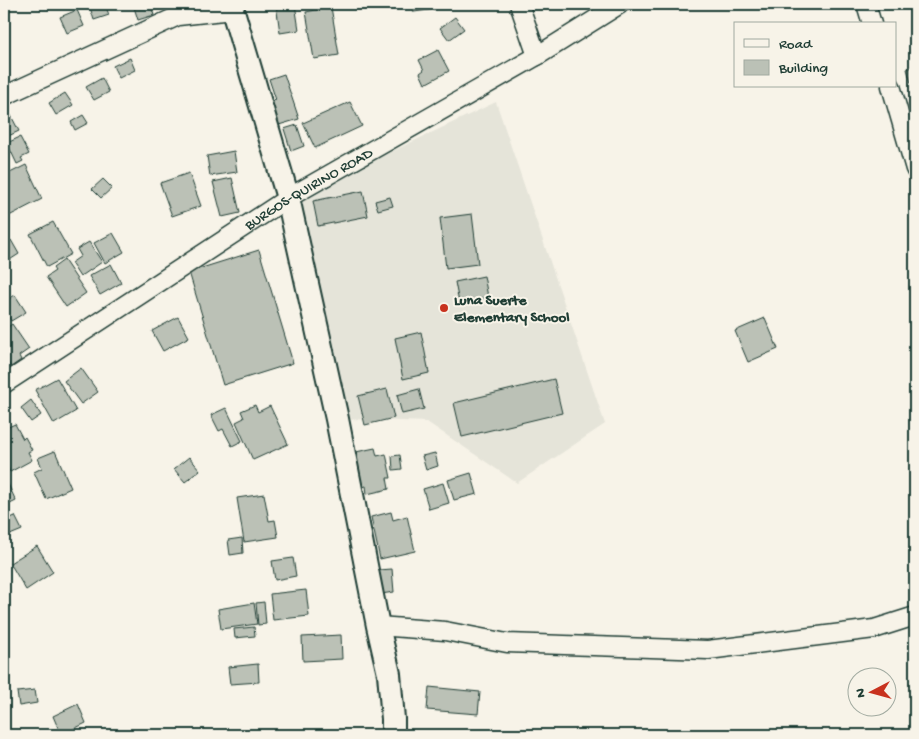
<svg xmlns="http://www.w3.org/2000/svg" width="919" height="739" font-family="'Gochi Hand',sans-serif">
<style>
.built{fill:#e5e4d9}
.building{fill:#bbc1b6;stroke:#1f3d34}
.lines{fill:none;stroke-linecap:round;stroke-linejoin:round}
.minor-casing{stroke:#1f3d34;stroke-width:21}
.major-casing{stroke:#1f3d34;stroke-width:26}
.minor{stroke:#f7f3e8;stroke-width:18}
.major{stroke:#f7f3e8;stroke-width:22}
.poi-dot{fill:#c8321e;stroke:#f7f3e8;stroke-width:2}
.labels{text-anchor:middle;stroke-width:4;stroke-linejoin:round;paint-order:stroke}
.street-label{font-size:15px;fill:#1f3d34;stroke:#f7f3e8}
.poi-label{font-size:15px;font-weight:bold;fill:#1f3d34;stroke:#f7f3e8;text-anchor:start}
</style>
<rect width="100%" height="100%" fill="#f7f3e8"/>
<filter id="ink" filterUnits="userSpaceOnUse"><feTurbulence type="fractalNoise" baseFrequency=".02" numOctaves="2"/><feDisplacementMap in="SourceGraphic" scale="10" xChannelSelector="R" yChannelSelector="G"/><feConvolveMatrix kernelMatrix="1 2 1 2 8 2 1 2 1" color-interpolation-filters="sRGB"/></filter>
<g filter="url(#ink)">
<path class="built" d="M496,102L605,424L517,483L427,422L349,419L294,198Z"/>
<g class="building">
<path d="M89,4H105L109,15L94,20Z"/>
<path d="M133,4H150L154,15L138,20Z"/>
<path d="M276,4H295L299,30L280,33Z"/>
<path d="M413,4H435L436,9L414,12Z"/>
<path d="M331,7L339,55L314,59L306,12Z"/>
<path d="M77,10L84,26L67,33L60,17Z"/>
<path d="M455,17L464,29L449,40L440,28Z"/>
<path d="M438,50L449,71L425,84L420,73L424,70L419,60Z"/>
<path d="M130,58L135,70L119,78L113,66Z"/>
<path d="M915,66V97L907,69Z"/>
<path d="M284,74L299,119L272,127L264,104L276,100L269,79Z"/>
<path d="M102,78L109,92L94,100L86,87Z"/>
<path d="M65,93L73,105L56,115L49,103Z"/>
<path d="M350,102L362,126L315,148L303,123Z"/>
<path d="M8,110L19,131L4,138V112Z"/>
<path d="M83,115L88,123L75,130L71,122Z"/>
<path d="M297,125L304,146L291,151L284,129Z"/>
<path d="M20,137L29,154L21,158L23,161L17,164L7,143Z"/>
<path d="M234,151L237,172L210,176L207,156Z"/>
<path d="M26,165L42,199L9,216L4,206V176Z"/>
<path d="M189,173L201,206L172,216L160,183Z"/>
<path d="M232,178L240,213L222,217L213,182Z"/>
<path d="M103,179L112,188L101,198L92,189Z"/>
<path d="M363,191L368,216L318,226L313,201Z"/>
<path d="M390,197L393,206L378,210L375,201Z"/>
<path d="M472,214L478,264L446,268L440,218Z"/>
<path d="M53,222L71,254L47,267L30,234Z"/>
<path d="M113,233L124,252L105,263L94,243Z"/>
<path d="M11,240L19,254L5,263L4,244Z"/>
<path d="M89,242L102,262L80,277L71,263L81,256L77,249Z"/>
<path d="M259,250L293,363L223,385L189,272Z"/>
<path d="M64,260L86,293L66,307L46,277L55,271L53,268Z"/>
<path d="M111,264L121,283L100,295L89,276Z"/>
<path d="M484,276L488,297L459,303L455,282Z"/>
<path d="M15,295L26,312L11,321L4,309V302Z"/>
<path d="M178,317L189,337L163,351L152,331Z"/>
<path d="M765,318L778,349L748,362L735,331Z"/>
<path d="M12,324L29,349L19,356L21,360L11,367L4,356V330Z"/>
<path d="M421,332L429,373L403,379L395,338Z"/>
<path d="M81,368L98,392L81,404L64,381Z"/>
<path d="M57,378L76,411L54,424L35,390Z"/>
<path d="M554,379L562,413L462,437L454,403Z"/>
<path d="M387,389L394,418L365,425L358,396Z"/>
<path d="M419,389L424,409L402,414L397,395Z"/>
<path d="M31,400L41,415L31,422L21,408Z"/>
<path d="M255,405L258,412L270,406L288,444L253,460L236,422L244,418L241,411Z"/>
<path d="M226,408L242,441L232,446L223,429L219,431L211,415Z"/>
<path d="M15,424L23,439L25,437L32,450L28,452L32,460L10,472L4,460V429Z"/>
<path d="M375,448L377,456L386,454L391,478H387L389,489L367,494L366,486L358,488L351,453Z"/>
<path d="M55,451L71,488L46,499L34,472L42,468L38,458Z"/>
<path d="M435,453L438,466L426,470L422,456Z"/>
<path d="M400,455L402,469L393,470L392,456Z"/>
<path d="M189,457L200,470L185,482L174,469Z"/>
<path d="M471,473L477,494L454,500L448,480Z"/>
<path d="M443,483L449,503L429,509L423,489Z"/>
<path d="M8,484L16,501L4,507V486Z"/>
<path d="M264,494L269,521L275,520L278,537L244,542L237,498Z"/>
<path d="M391,512L393,520L407,516L415,551L380,559L371,517Z"/>
<path d="M15,516L22,530L10,535L4,521Z"/>
<path d="M242,538L243,553L230,555L228,540Z"/>
<path d="M37,546L53,572L26,590L10,563Z"/>
<path d="M293,558L296,576L275,580L272,561Z"/>
<path d="M392,569L394,592L381,594L379,570Z"/>
<path d="M306,590L309,616L273,620L270,594Z"/>
<path d="M264,602L266,624L258,625L256,603Z"/>
<path d="M254,603L257,624L221,629L218,609Z"/>
<path d="M254,627L255,636L235,638L234,629Z"/>
<path d="M341,635L342,659L303,661L302,637Z"/>
<path d="M258,664L259,682L230,684L228,667Z"/>
<path d="M429,687L480,692L478,714L427,710Z"/>
<path d="M35,690L37,703L19,706L17,692Z"/>
<path d="M78,704L86,723L61,735L53,716Z"/>
</g>
<g class="lines">
<g class="minor-casing">
<g id="minor">
<path d="M519,4L537,56"/>
<path d="M866,4L872,24"/>
<path d="M891,86L915,169"/>
<path d="M4,96L178,16L232,10"/>
<path id="s1" d="M4,384L288,198L537,56L620,4"/>
<path d="M378,626L445,631L507,643L708,650L874,629L915,616"/>
</g>
</g>
<g class="major-casing">
<path id="major" d="M231,4L288,198L337,419L378,626L389,674L393,719V735"/>
</g>
<use href="#minor" class="minor"/>
<use href="#major" class="major"/>
</g>
</g>
<circle class="poi-dot" cx="444" cy="308" r="5"/>
<g class="labels">
<g class="street-label">
<text dy="5" stroke="none"><textPath href="#s1" startOffset="362">BURGOS-QUIRINO ROAD</textPath></text>
</g>
<g class="poi-label">
<text x="454" y="304">Luna Suerte<tspan x="454" dy="17">Elementary School</tspan></text>
</g>
</g>
<rect width="919" height="739" fill="none" stroke="#f7f3e8" stroke-width="20"/>
<rect x="10" y="10" width="899" height="719" fill="none" stroke="#1f3d34" stroke-width="2" filter="url(#ink)"/>
<rect x="734" y="22" width="162" height="65" fill="#f7f3e8" stroke="#a1aaa0"/>
<rect x="744" y="39" width="25" height="8" fill="#f7f3e8" stroke="#a1aaa0"/>
<text x="779" y="48" font-size="15" fill="#1f3d34">Road</text>
<rect x="744" y="60" width="25" height="15" fill="#bbc1b6" stroke="#a1aaa0"/>
<text x="779" y="72" font-size="15" fill="#1f3d34">Building</text>
<g transform="translate(872 692) rotate(264)"><circle r="24" fill="#f7f3e8" stroke="#a1aaa0"/>
<path d="M0-4L9 19L0 12L-9 19Z" fill="#c8321e"/>
<text y="-8" font-size="14" font-weight="bold" text-anchor="middle" fill="#1f3d34">N</text>
</g>
</svg>
